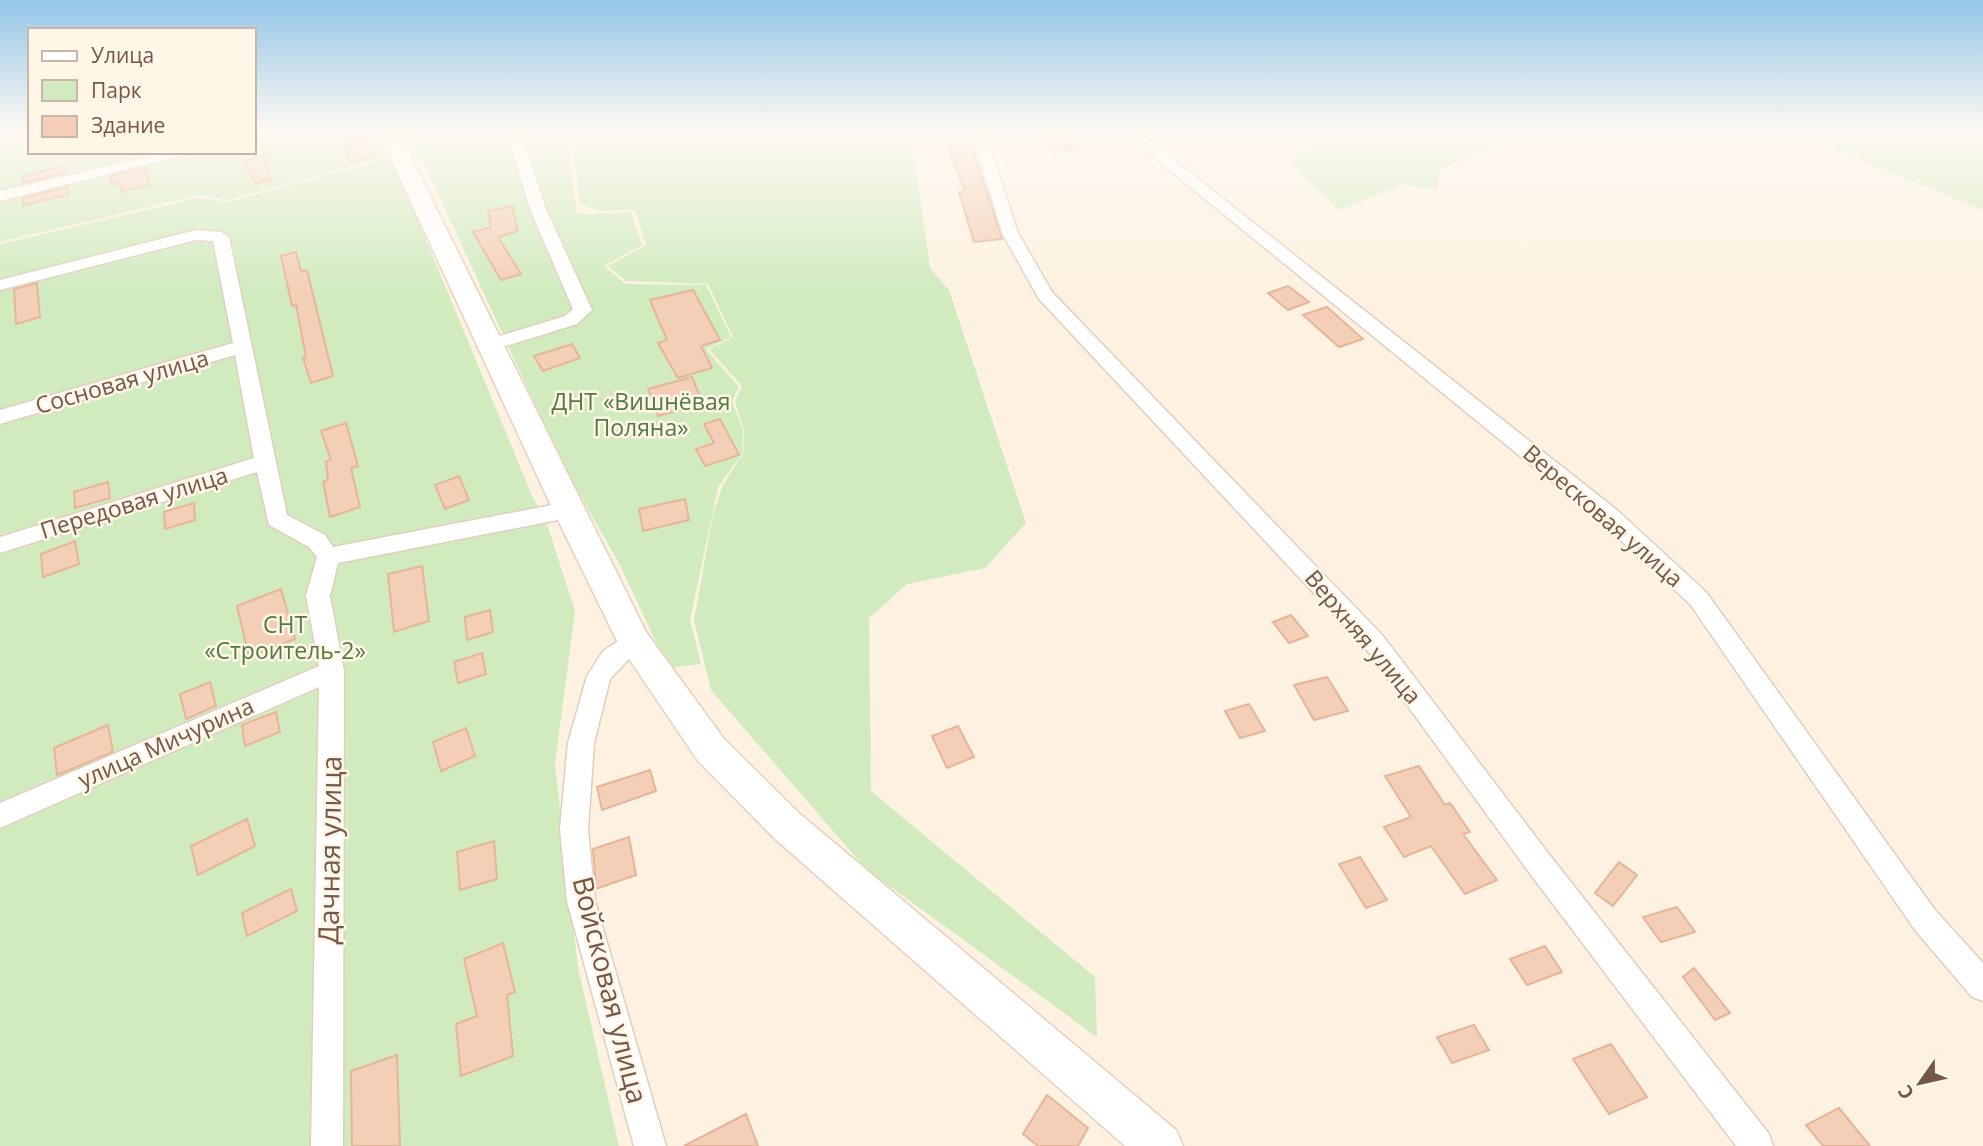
<svg xmlns="http://www.w3.org/2000/svg" width="1983" height="1146" font-family="'Open Sans',sans-serif">
<style>
.green{fill:#d1ebbf}
.building{fill:#f3cfb7;stroke:#e6b597;stroke-width:2}
.lines{fill:none;stroke-linecap:round;stroke-linejoin:round}
.street-casing{stroke:#e1cebc;stroke-width:3}
.secondary-casing{stroke:#e8d1bc;stroke-width:3}
.street{fill:#fff;fill-rule:evenodd}
.secondary{fill:#fff;fill-rule:evenodd}
.labels{text-anchor:middle;stroke-width:5;stroke-linejoin:round;paint-order:stroke}
.street-label{font-size:23px;fill:#755747;stroke:#fff6e8}
.park-label{font-size:23px;fill:#517b3f;stroke:#fff6e8}
.near-street-label{font-size:28px;fill:#755747;stroke:#fff6e8}
</style>
<rect width="100%" height="100%" fill="#fdf2e1"/>
<g class="green">
<path d="M0,133H30V152H254V133H388L397,154L228,200L199,195L0,242Z"/>
<path d="M410,133H589L592,137L568,150L577,214L631,212L642,245L604,266L625,284L706,285L731,337L706,349L739,387L732,401L743,430L742,454L718,487L690,620L701,664L668,668L620,565L564,467Z"/>
<path d="M592,133H909L911,135L930,268L949,290L1026,523L985,568L907,584L869,618L871,791L1095,977L1097,1037L866,869L711,690L694,620L713,514L723,485L743,453L744,431L735,401L742,386L709,349L733,337L708,284L626,281L608,266L646,245L635,210L599,211L580,203L573,150L597,139Z"/>
<path d="M1322,133H1528L1439,169L1438,191L1403,184L1339,210L1292,165Z"/>
<path d="M1797,133H1983V210Z"/>
<path d="M392,158L533,498L546,521L575,611L555,764L578,968L619,1146H0V244L198,198L228,202Z"/>
</g>
<g class="building">
<path d="M342,133H367L374,157L350,162Z"/>
<path d="M1038,133H1067L1079,149L1053,153Z"/>
<path d="M967,137L979,168L1002,239L974,242L959,192H965L945,140Z"/>
<path d="M264,155L270,180L256,184L244,161Z"/>
<path d="M65,166L66,173L23,183V176Z"/>
<path d="M145,168L149,185L122,192L120,183L111,185L110,176Z"/>
<path d="M67,187L68,195L23,205V198Z"/>
<path d="M512,206L518,231L498,237L521,274L501,280L473,232L491,227L488,211Z"/>
<path d="M296,252L301,271L307,270L333,376L311,383L303,358L306,357L296,305L292,306L281,256Z"/>
<path d="M37,283L40,317L16,324L14,289Z"/>
<path d="M1288,286L1309,302L1288,310L1268,293Z"/>
<path d="M693,290L720,340L701,346L712,368L678,378L658,343L667,340L650,300Z"/>
<path d="M1327,307L1363,339L1339,347L1303,315Z"/>
<path d="M572,344L580,358L543,371L534,356Z"/>
<path d="M692,377L703,404L658,416L648,389Z"/>
<path d="M720,419L739,455L705,466L696,449L714,443L704,424Z"/>
<path d="M346,423L358,466L351,468L360,507L330,517L323,482L328,480L326,461L331,460L321,431Z"/>
<path d="M459,476L469,500L445,509L435,485Z"/>
<path d="M108,482L110,498L75,508L74,492Z"/>
<path d="M685,499L689,520L643,531L639,509Z"/>
<path d="M194,503L195,520L165,529L164,512Z"/>
<path d="M75,541L79,564L43,577L41,554Z"/>
<path d="M422,566L429,621L394,632L388,574Z"/>
<path d="M281,589L295,639L249,657L237,606Z"/>
<path d="M490,610L493,632L467,640L465,617Z"/>
<path d="M1291,615L1308,636L1289,643L1273,622Z"/>
<path d="M482,653L486,674L458,683L454,662Z"/>
<path d="M1327,677L1348,711L1314,720L1294,685Z"/>
<path d="M210,682L216,706L186,719L180,694Z"/>
<path d="M1249,704L1265,731L1240,738L1225,711Z"/>
<path d="M276,712L280,732L245,746L242,725Z"/>
<path d="M108,725L113,752L57,775L54,748Z"/>
<path d="M958,726L974,757L947,768L932,736Z"/>
<path d="M466,728L475,756L441,771L433,742Z"/>
<path d="M1419,766L1445,805L1450,803L1470,832L1463,834L1497,880L1465,894L1431,846L1404,857L1384,827L1411,817L1385,776Z"/>
<path d="M650,770L656,791L602,810L597,787Z"/>
<path d="M247,819L255,846L198,875L191,846Z"/>
<path d="M629,837L636,875L596,889L593,849Z"/>
<path d="M494,841L497,879L460,890L457,852Z"/>
<path d="M1360,857L1387,900L1366,908L1339,864Z"/>
<path d="M1619,862L1637,875L1613,906L1595,893Z"/>
<path d="M291,889L297,911L247,936L242,913Z"/>
<path d="M1677,907L1695,932L1661,942L1643,917Z"/>
<path d="M503,943L515,992L507,995L513,1056L461,1076L456,1024L477,1016L464,959Z"/>
<path d="M1545,946L1562,972L1527,985L1510,959Z"/>
<path d="M1694,968L1730,1013L1715,1020L1683,977Z"/>
<path d="M1474,1025L1489,1050L1452,1063L1437,1037Z"/>
<path d="M1611,1044L1647,1097L1609,1114L1573,1059Z"/>
<path d="M397,1055L400,1146H352L351,1071Z"/>
<path d="M1047,1095L1088,1128L1078,1146H1038L1023,1134Z"/>
<path d="M1839,1108L1870,1146H1823L1806,1125Z"/>
<path d="M746,1114L758,1146H684Z"/>
</g>
<g class="lines">
<g class="street-casing">
<g id="street">
<path d="M507,133H521L546,209L592,310L577,324L490,351L483,349L481,345L483,341L565,316L573,309L530,209Z"/>
<path d="M972,133H986L1018,233L1052,292L1383,636L1548,853L1769,1134L1773,1146H1736L1528,871L1367,650L1039,299L1002,233Z"/>
<path d="M1124,133H1140L1618,511L1706,592L1935,910L1983,963V1001L1972,997L1915,930L1690,604L1602,523Z"/>
<path d="M168,152H196L0,201V191Z"/>
<path d="M196,230L221,232L229,237L287,515L325,535L333,547L568,502L576,505L579,510L576,515L568,518L338,563L330,596L344,671L343,1146H311L319,687L0,828V803L319,666L306,596L317,557L309,547L269,525L257,472L0,553V537L254,458L235,355L0,424V410L233,343L213,241L196,240L0,290V280Z"/>
<path d="M634,631L642,634L646,641L610,679L594,743L588,829L595,901L666,1146H634L567,901L560,829L568,743L587,676L603,651Z"/>
</g>
</g>
<g class="secondary-casing">
<path id="secondary" d="M379,133H399L646,632L724,739L800,814L1176,1130L1183,1146H1125L774,838L698,761L617,641L553,510Z"/>
</g>
<use href="#street" class="street"/>
<use href="#secondary" class="secondary"/>
</g>
<linearGradient id="sky" x2="0" y2="1"><stop stop-color="#93c6e8"/><stop offset="0.45" stop-color="#fef9f2"/><stop offset="1" stop-color="#fef9f2" stop-opacity="0"/></linearGradient>
<rect width="1983" height="293" fill="url(#sky)"/>
<g class="labels">
<g class="street-label">
<text transform="translate(122 382) rotate(-16)" y="8">Сосновая улица</text>
<text transform="translate(134 503) rotate(-17)" y="8">Передовая улица</text>
<text transform="translate(1603 516) rotate(41)" y="8">Вересковая улица</text>
<text transform="translate(1363 637) rotate(50)" y="8">Верхняя улица</text>
<text transform="translate(166 743) rotate(-24)" y="8">улица Мичурина</text>
</g>
<g class="park-label">
<text x="641" y="410">ДНТ «Вишнёвая<tspan x="641" dy="26">Поляна»</tspan></text>
<text x="285" y="633">СНТ<tspan x="285" dy="26">«Строитель-2»</tspan></text>
</g>
<g class="near-street-label">
<text transform="translate(330 850) rotate(-89)" y="10">Дачная улица</text>
<text transform="translate(610 990) rotate(76)" y="10">Войсковая улица</text>
</g>
</g>
<rect x="28" y="28" width="228" height="126" fill="#fff6e8" stroke="#c8b6a8" stroke-width="2"/>
<rect x="42" y="51" width="35" height="10" fill="#ffffff" stroke="#c8b6a8" stroke-width="2"/>
<text x="91" y="63" font-size="21" fill="#755747">Улица</text>
<rect x="42" y="80" width="35" height="21" fill="#d1ebbf" stroke="#c8b6a8" stroke-width="2"/>
<text x="91" y="98" font-size="21" fill="#755747">Парк</text>
<rect x="42" y="116" width="35" height="21" fill="#f3cfb7" stroke="#c8b6a8" stroke-width="2"/>
<text x="91" y="133" font-size="21" fill="#755747">Здание</text>
<g transform="translate(1920 1083) rotate(236)" stroke="#fff6e8" stroke-width="5" paint-order="stroke">
<path d="M0-5L12 26L0 18L-12 26Z" fill="#755747"/>
<text y="-10" font-size="19" font-weight="bold" text-anchor="middle" fill="#755747">С</text>
</g>
</svg>
